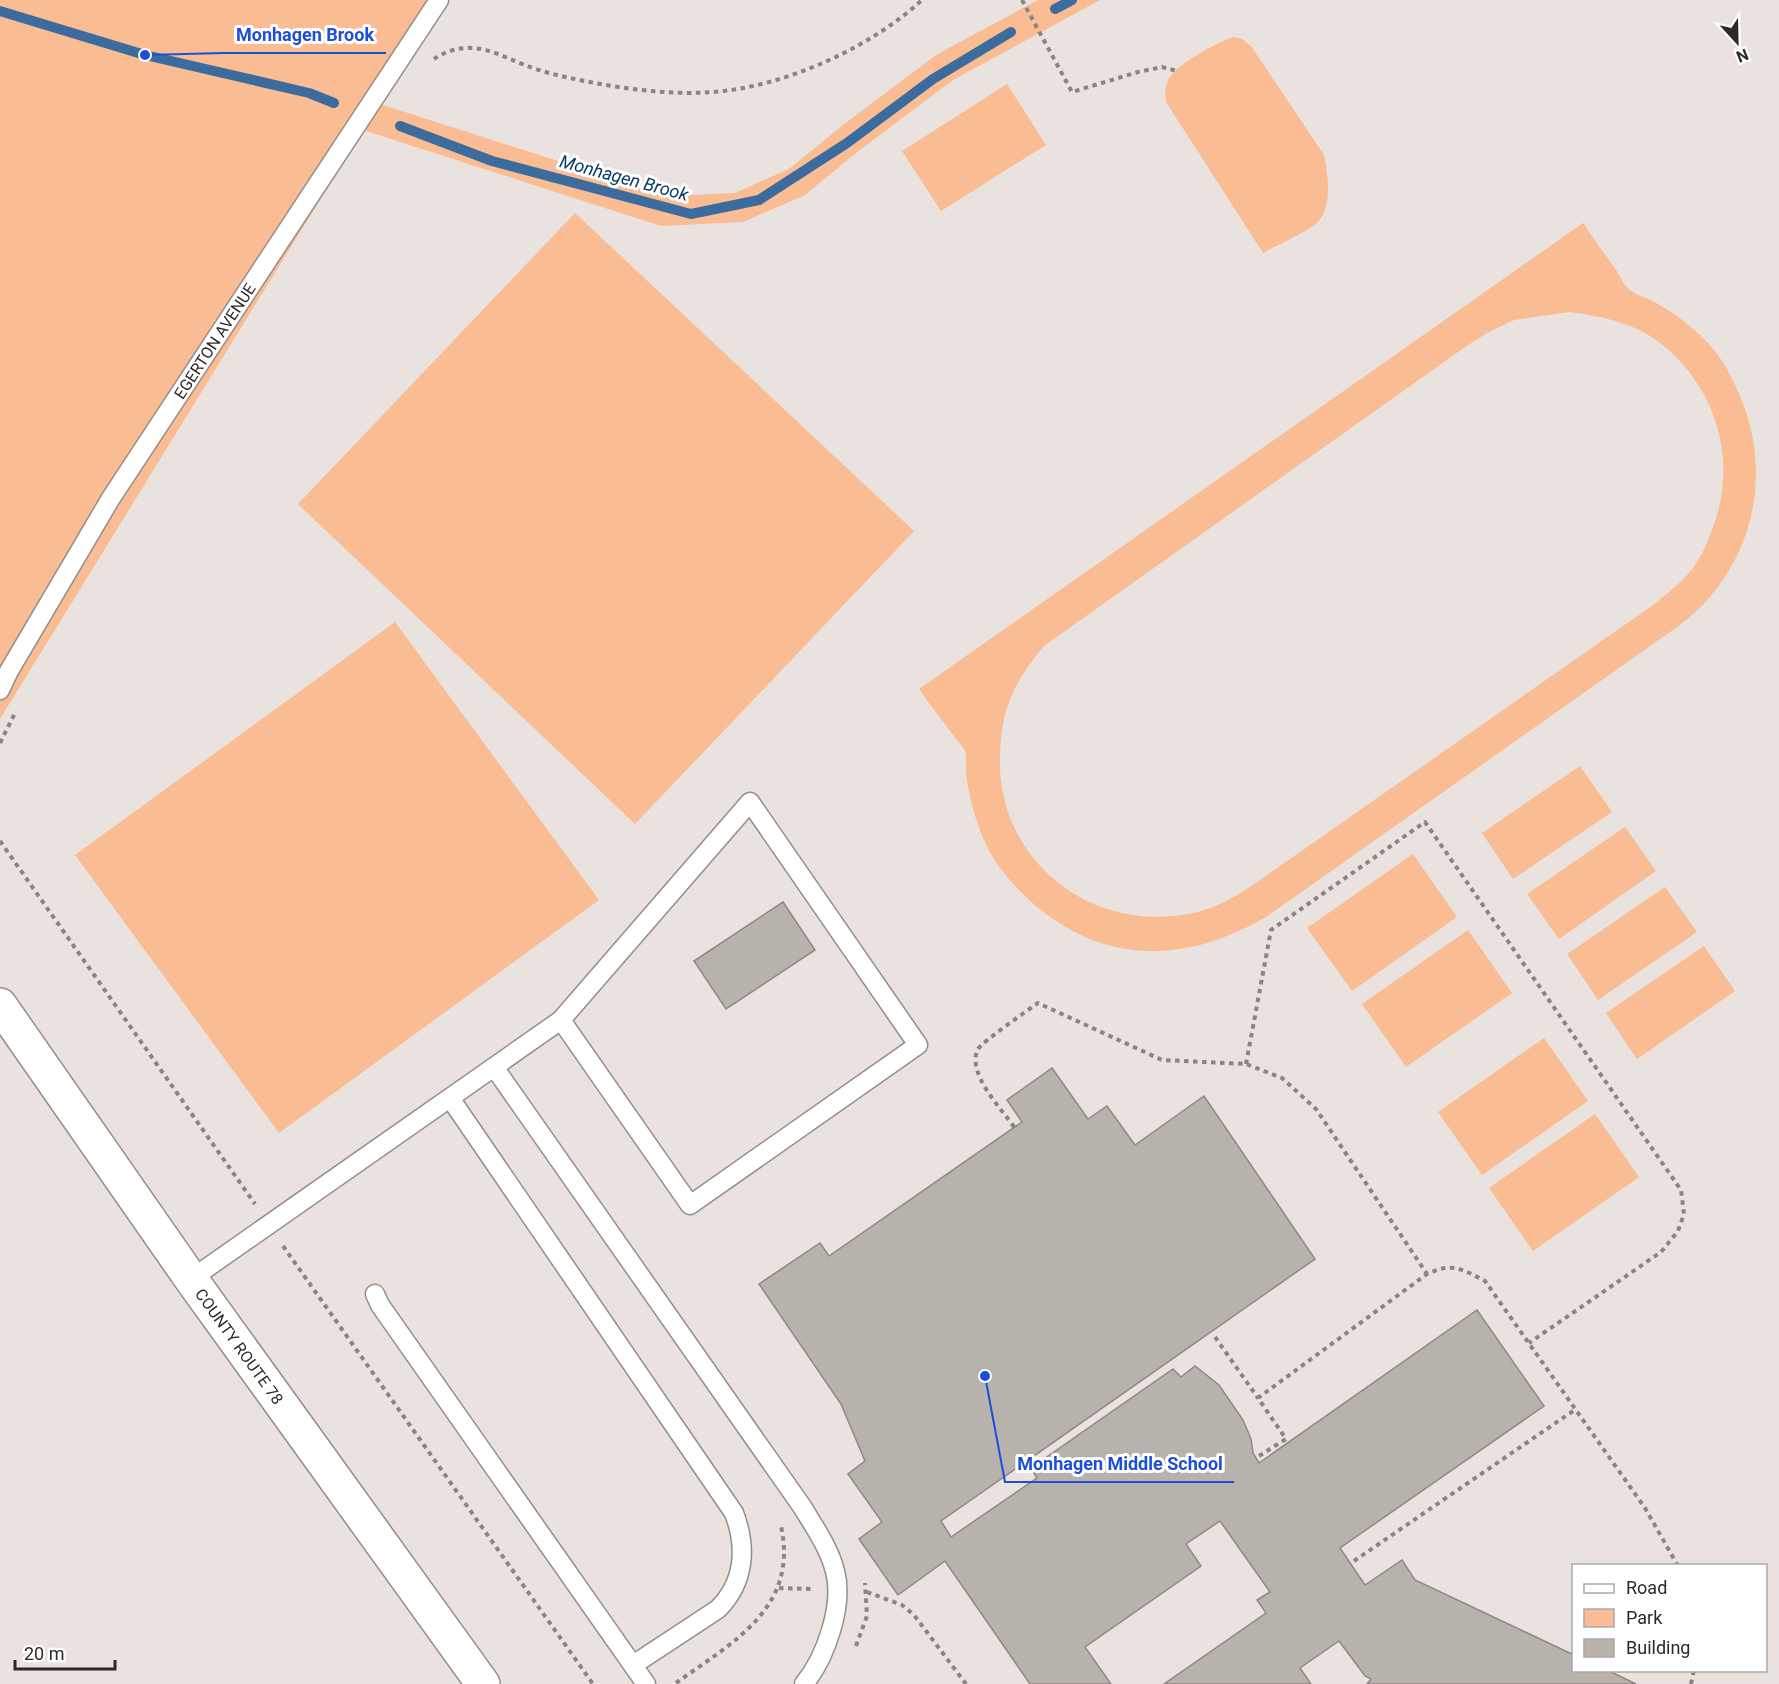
<svg xmlns="http://www.w3.org/2000/svg" width="1779" height="1684" font-family="Roboto,sans-serif">
<style>
.green{fill:#fabc92;fill-rule:evenodd}
.lines{fill:none;stroke-linecap:round;stroke-linejoin:round}
.stream{stroke:#3c6c9d;stroke-width:10}
.building{fill:#b8b2ad;stroke:#8f8884;stroke-width:1.5}
.lane-casing{stroke:#948e8a;stroke-width:21}
.secondary-casing{stroke:#948e8a;stroke-width:36}
.path{stroke:#8a8582;stroke-width:4;stroke-dasharray:4.5 4.5;stroke-linecap:butt}
.lane{stroke:#fff;stroke-width:18}
.secondary{stroke:#fff;stroke-width:33}
.labels{text-anchor:middle;stroke-width:6;stroke-linejoin:round;paint-order:stroke}
.street-label{font-size:16px;fill:#2c2927;stroke:#fff}
.water-label{font-size:18px;font-style:italic;fill:#073c6a;stroke:#fff}
.leader{fill:none;stroke:#1d4ed8;stroke-width:2}
.callout-dot{fill:#1d4ed8;stroke:#fff;stroke-width:2}
.callout-label{font-size:18px;text-anchor:middle;font-weight:bold;fill:#1d4ed8;stroke:#fff;stroke-width:6;stroke-linejoin:round;paint-order:stroke}
</style>
<rect width="100%" height="100%" fill="#e9e2de"/>
<g class="green">
<path d="M0,0H444L380,104L667,196L735,193L789,169L843,125L936,55L1038,0H1100L953,80L856,153L805,195L743,222L661,226L363,130L0,719Z"/>
<path d="M1234,37L1242,39L1251,46L1324,155C1328,175 1333,207 1317,223C1308,231 1276,246 1263,253L1166,102C1165,94 1165,85 1169,78C1181,62 1215,43 1234,37Z"/>
<path d="M1007,84L1046,145L941,211L902,151Z"/>
<path d="M575,213L914,531L635,824L298,504Z"/>
<path d="M1583,223C1594,239 1605,255 1617,271C1620,277 1624,286 1630,290C1637,296 1649,298 1658,304C1679,316 1698,331 1714,350C1727,366 1736,386 1744,406C1773,486 1748,573 1680,625L1266,917C1189,962 1109,966 1037,907C1016,889 995,866 984,840C975,820 969,796 966,774C965,767 967,758 965,751C963,746 957,741 954,736C942,720 930,705 919,689ZM1569,312C1599,316 1631,322 1656,340C1715,383 1739,458 1713,527C1708,541 1702,556 1693,568C1683,581 1669,592 1656,603L1250,887C1232,898 1214,909 1193,913C1090,935 995,859 1000,753C1001,738 1002,722 1007,708C1014,685 1028,665 1044,646L1465,347L1489,332L1514,320Z"/>
<path d="M395,622L599,900L279,1133L75,855Z"/>
<path d="M1580,766L1612,812L1513,879L1482,833Z"/>
<path d="M1625,827L1656,871L1559,939L1527,894Z"/>
<path d="M1413,854L1457,917L1352,991L1307,928Z"/>
<path d="M1665,887L1697,932L1598,1000L1567,954Z"/>
<path d="M1468,930L1512,993L1406,1067L1362,1004Z"/>
<path d="M1704,946L1735,991L1637,1059L1606,1013Z"/>
<path d="M1544,1038L1588,1101L1482,1175L1438,1112Z"/>
<path d="M1595,1114L1639,1177L1533,1251L1489,1188Z"/>
</g>
<g class="lines">
<g class="stream">
<path d="M1055,9L1072,0"/>
<path d="M0,11L145,55L309,93L334,103"/>
<path d="M400,126L492,161L691,214L759,200L847,143L933,79L1011,32"/>
</g>
</g>
<g class="building">
<path d="M783,902L815,950L726,1009L694,961Z"/>
<path d="M1052,1068L1088,1119L1107,1106L1135,1145L1204,1096L1315,1259L941,1521L951,1537L1037,1478L1031,1468L1173,1369L1181,1377L1195,1366L1219,1385L1243,1420L1251,1439L1253,1453L1259,1463L1477,1310L1544,1406L1340,1548L1365,1585L1402,1560L1415,1580L1574,1655V1670H1607L1636,1684H1367L1371,1679L1365,1676L1339,1641L1300,1668L1311,1684H1164L1266,1613L1257,1600L1270,1592L1220,1521L1186,1544L1201,1566L1085,1647L1111,1684H1030L945,1561L898,1595L859,1539L882,1522L848,1474L865,1461L841,1404L759,1284L820,1243L829,1256L1022,1122L1007,1100Z"/>
</g>
<g class="lines">
<g class="lane-casing">
<g id="lane">
<path id="s1" d="M0,690L9,671L111,498L439,0"/>
<path d="M494,1067L803,1508C815,1528 829,1548 835,1571C844,1605 826,1657 804,1684"/>
<path d="M450,1098L734,1513C747,1547 745,1582 718,1609L633,1665"/>
<path d="M191,1279L561,1020L750,802L918,1045L690,1205L561,1020"/>
<path d="M375,1294L380,1305L646,1684"/>
</g>
</g>
<g class="secondary-casing">
<g id="secondary">
<path id="s2" d="M0,1005L191,1279L483,1684"/>
</g>
</g>
<g class="path">
<path d="M1022,0L1072,92L1138,72L1162,67L1177,71"/>
<path d="M434,59C444,52 459,47 472,48C493,49 514,62 533,68C553,75 574,79 595,83C633,90 674,95 713,92C784,87 870,48 922,0"/>
<path d="M0,743L16,711"/>
<path d="M0,841L255,1204"/>
<path d="M1246,1064L1271,930L1425,822L1681,1190L1684,1214L1678,1231L1661,1252L1529,1343"/>
<path d="M1014,1127C1001,1108 966,1073 978,1049C982,1042 1028,1010 1038,1003L1162,1060L1246,1064L1282,1078L1316,1109L1427,1274"/>
<path d="M283,1246L593,1684"/>
<path d="M1215,1337L1258,1398"/>
<path d="M1259,1456L1286,1439L1258,1398L1427,1274C1452,1262 1462,1269 1485,1281L1645,1508L1678,1566"/>
<path d="M1354,1561L1576,1409"/>
<path d="M779,1588L811,1589"/>
<path d="M867,1592L902,1605L914,1615L966,1684"/>
<path d="M856,1646L867,1616L865,1583"/>
<path d="M676,1683C733,1642 799,1608 781,1526"/>
<path d="M1691,1684L1694,1670"/>
</g>
<use href="#lane" class="lane"/>
<use href="#secondary" class="secondary"/>
</g>
<g class="labels">
<g class="street-label">
<text dy="6" stroke="none"><textPath href="#s1" startOffset="410">EGERTON AVENUE</textPath></text>
<text dy="6" stroke="none"><textPath href="#s2" startOffset="417">COUNTY ROUTE 78</textPath></text>
</g>
<g class="water-label">
<text transform="translate(624 178) rotate(15)" y="6">Monhagen Brook</text>
</g>
</g>
<path class="leader" d="M145 55L224 53H386M985 1376L1005 1482H1234"/>
<g class="callout-dot">
<circle cx="145" cy="55" r="6"/>
<circle cx="985" cy="1376" r="6"/>
</g>
<g class="callout-label">
<text x="305" y="41">Monhagen Brook</text>
<text x="1120" y="1470">Monhagen Middle School</text>
</g>
<rect x="1572" y="1564" width="195" height="108" fill="#ffffff" stroke="#aba9a9" stroke-width="1.5"/>
<rect x="1584" y="1584" width="30" height="9" fill="#ffffff" stroke="#aba9a9" stroke-width="1.5"/>
<text x="1626" y="1594" font-size="18" fill="#2c2927">Road</text>
<rect x="1584" y="1609" width="30" height="18" fill="#fabc92" stroke="#aba9a9" stroke-width="1.5"/>
<text x="1626" y="1624" font-size="18" fill="#2c2927">Park</text>
<rect x="1584" y="1639" width="30" height="18" fill="#b8b2ad" stroke="#aba9a9" stroke-width="1.5"/>
<text x="1626" y="1654" font-size="18" fill="#2c2927">Building</text>
<g transform="translate(1737 42) rotate(158)" stroke="#ffffff" stroke-width="4.5" paint-order="stroke">
<path d="M0-4.5L10 22L0 15L-10 22Z" fill="#2c2927"/>
<text y="-9" font-size="16" font-weight="bold" text-anchor="middle" fill="#2c2927">N</text>
</g>
<path d="M15 1660v9h100v-9" fill="none" stroke="#2c2927" stroke-width="3"/>
<text x="24" y="1660" font-size="18" fill="#2c2927" stroke="#ffffff" stroke-width="4.5" paint-order="stroke">20 m</text>
</svg>
